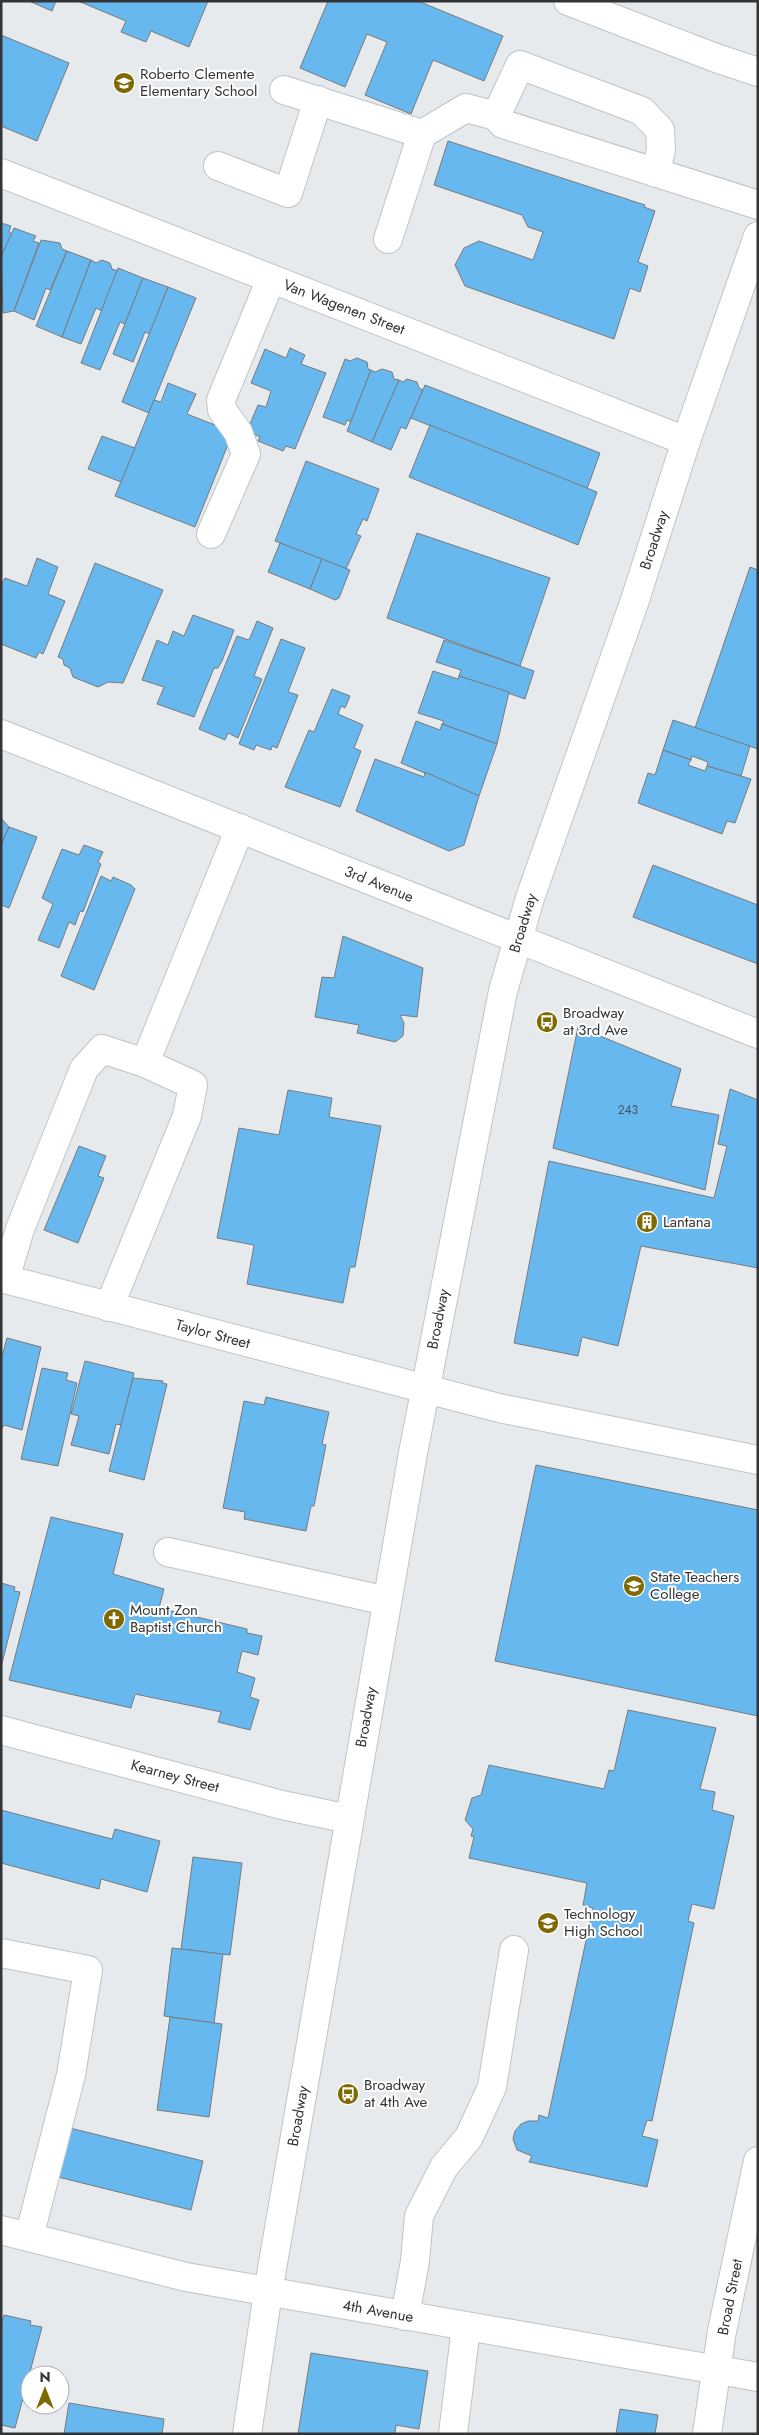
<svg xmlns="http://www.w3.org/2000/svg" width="759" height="2435" font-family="Jost,sans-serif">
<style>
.building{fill:#67b8ef;stroke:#787a7c}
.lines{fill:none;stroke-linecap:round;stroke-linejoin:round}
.minor-casing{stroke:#c0c3c5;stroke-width:30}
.major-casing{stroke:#c0c3c5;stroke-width:30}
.minor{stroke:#fff;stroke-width:28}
.major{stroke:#fff;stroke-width:28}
.labels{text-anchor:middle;stroke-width:4;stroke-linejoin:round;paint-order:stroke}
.number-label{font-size:12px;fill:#405564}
.poi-label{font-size:15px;fill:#333435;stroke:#fff;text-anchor:start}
.street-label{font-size:15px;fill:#333435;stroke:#fff}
</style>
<rect width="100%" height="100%" fill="#e7eaec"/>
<g class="building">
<path d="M29,1H56L52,11Z"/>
<path d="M78,1H208L189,47L151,31L146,42L121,32L126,21Z"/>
<path d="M328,1H418L503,36L484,81L433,60L411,114L365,95L387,42L367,34L345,87L300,68Z"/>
<path d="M1,35L69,63L37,141L1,126Z"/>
<path d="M448,141L645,205L644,207L655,211L638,262L648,266L640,292L630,288L614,339L465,286L455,265L464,248L479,241L533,260L543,232L528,227L522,215L434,185Z"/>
<path d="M1,223L11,226L9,232L12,234L1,257Z"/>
<path d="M14,228L36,236L33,241L39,243L14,311L3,313L1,257Z"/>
<path d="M41,240L60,243L62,249L67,251L50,290L46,288L34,320L14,311Z"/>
<path d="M67,251L91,260L62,337L36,326Z"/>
<path d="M91,260L96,263L102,260L110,263L112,269L118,271L102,311L96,308L81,344L62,337Z"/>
<path d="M118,268L143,278L125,324L120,322L100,370L81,363Z"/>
<path d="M143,278L168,287L150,334L145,332L133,362L113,354Z"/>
<path d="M168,287L196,298L149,413L122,402Z"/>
<path d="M290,348L305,355L301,364L326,373L295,449L286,446L283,451L258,441L260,437L247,431L258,405L266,407L271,391L251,383L265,349L286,358Z"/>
<path d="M357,358L367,362L368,369L371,370L351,422L347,420L345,425L323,417L345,359L350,361Z"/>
<path d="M382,369L392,372L394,379L399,380L372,442L347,431L371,370L375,372Z"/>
<path d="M407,379L417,382L419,388L423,390L406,429L401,427L391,450L372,442L399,380L403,382Z"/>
<path d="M168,383L196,394L187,414L233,432L195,527L115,496L154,400L161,402Z"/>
<path d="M425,385L600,453L587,489L411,418Z"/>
<path d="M430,425L597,492L578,545L409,477Z"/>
<path d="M102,436L135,448L121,482L88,469Z"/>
<path d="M306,461L379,489L367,521L363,519L356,534L361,536L346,569L275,541Z"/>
<path d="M417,533L550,578L520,666L387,618Z"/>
<path d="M280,543L322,559L310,589L268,572Z"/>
<path d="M37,558L58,567L48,594L65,601L43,654L39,652L36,658L1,644V586L5,578L27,586Z"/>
<path d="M322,559L350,570L339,598L335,600L310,589Z"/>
<path d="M95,563L163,590L123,683L108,682L98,687L73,677L70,668L64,665L63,659L58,657Z"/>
<path d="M750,567L758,570V749L695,728Z"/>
<path d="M193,615L234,630L222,661L218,668H214L194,717L157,704L164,687L142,680L157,640L168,645L173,631L184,636Z"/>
<path d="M257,621L273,628L254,676L262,679L238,738L228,733L225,740L199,729L237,636L249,640Z"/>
<path d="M281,639L305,648L288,692L298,695L277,748L272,746L271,750L256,745L254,750L239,744Z"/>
<path d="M444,640L534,671L525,699L459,676L461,670L436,662Z"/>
<path d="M433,671L458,679L459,676L509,692L497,744L442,724L444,721L418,713Z"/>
<path d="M332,689L350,696L345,708L341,706L338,714L363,725L354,748L361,751L340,807L285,787L309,730L314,732Z"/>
<path d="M673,720L750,746L741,776L707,766L708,762L692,756L691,760L663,750Z"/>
<path d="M416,721L440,730L442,724L497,744L479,796L401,763Z"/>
<path d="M663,750L691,760L688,765L705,771L707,766L751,779L735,823L727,821L722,834L638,803L648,773L655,775Z"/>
<path d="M375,759L424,777L425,772L479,796L464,845L449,851L356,811Z"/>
<path d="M1,818L9,827L1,845Z"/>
<path d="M9,827L37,837L9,908L1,905V845Z"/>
<path d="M84,845L103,852L98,862L101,864L83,912L80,911L75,925L69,922L59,948L38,940L53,904L42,898L62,849L79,855Z"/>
<path d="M653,865L758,905V964L633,917Z"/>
<path d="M101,876L111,881L113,877L131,885L135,889L94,990L61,976Z"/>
<path d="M343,936L423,968L417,1017L400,1015L404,1023L403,1036L395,1042L357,1033L359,1025L315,1017L322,977L334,978Z"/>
<path d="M578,1027L681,1069L671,1106L719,1115L705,1190L553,1148Z"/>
<path d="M730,1089L758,1100V1268L641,1246L618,1346L582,1337L578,1356L514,1343L549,1161L714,1198L727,1146L718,1144Z"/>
<path d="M288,1090L332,1098L329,1117L381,1126L355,1267H350L343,1303L247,1284L254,1245L217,1238L239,1128L279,1135Z"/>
<path d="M79,1146L106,1156L98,1176L104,1178L78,1243L44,1230Z"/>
<path d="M7,1338L41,1347L22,1430L4,1425L1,1430V1360Z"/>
<path d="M85,1361L134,1373L122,1425L116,1424L109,1454L71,1445L79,1416L71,1414Z"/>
<path d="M42,1368L68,1373L66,1380L77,1383L58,1466L21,1459Z"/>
<path d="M133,1378L163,1381L162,1383L167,1384L144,1480L109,1471Z"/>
<path d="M266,1397L329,1412L322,1444L326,1445L314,1506H311L306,1531L244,1519L245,1512L223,1508L244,1401L264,1405Z"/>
<path d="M536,1465L758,1510V1716L495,1661Z"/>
<path d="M51,1517L123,1534L113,1574L164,1589L159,1608L247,1629V1633L262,1636L258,1655L242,1651L237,1672L255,1678L250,1697L259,1700L250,1730L218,1722L221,1712L135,1694L131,1708L9,1680Z"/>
<path d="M1,1583L15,1587L14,1591L20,1592L1,1667Z"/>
<path d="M628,1710L716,1728L700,1789L715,1792L712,1810L734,1816L714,1909L692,1904L688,1921L694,1923L652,2121L647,2120L642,2136L658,2140L647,2187L529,2162L532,2156L517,2150L513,2139L515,2131L521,2124L528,2121H538L539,2115L548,2118L593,1908L583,1905L587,1883L469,1858L474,1837L471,1836L473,1829L465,1820L472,1798L481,1795L489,1765L604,1789L609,1770L614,1771Z"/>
<path d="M1,1810L112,1839L115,1829L160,1841L147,1892L101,1879L99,1889L1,1863Z"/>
<path d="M193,1857L242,1863L230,1955L181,1949Z"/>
<path d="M172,1948L223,1954L214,2023L164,2016Z"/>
<path d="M170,2017L222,2024L209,2117L157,2110Z"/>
<path d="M66,2127L203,2161L191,2210L54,2176Z"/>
<path d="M4,2315L31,2321L30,2325L42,2327L15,2428L1,2425V2325Z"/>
<path d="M311,2353L428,2371L419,2429L396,2425L395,2434H298Z"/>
<path d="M69,2403L164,2419L162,2434H64Z"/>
<path d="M620,2409L658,2415L655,2434H616Z"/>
</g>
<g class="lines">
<g class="minor-casing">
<g id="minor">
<path d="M568,1L716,58L758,72"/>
<path d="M284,90L422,134"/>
<path d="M218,166L288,193L318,100"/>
<path d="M1,173L686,441"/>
<path d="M656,173L661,149L660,130L642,111L520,65L496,116L503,124L758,205"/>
<path d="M388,239L422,134L466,108L496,116"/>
<path d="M211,534L246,454L238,432L222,410L221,400L271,279"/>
<path d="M1,734L758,1034"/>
<path d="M1,1278L499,1408L758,1460"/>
<path d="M5,1279L20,1229L84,1069L102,1049L145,1063"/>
<path d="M109,1307L187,1116L193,1085L145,1063L240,828"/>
<path d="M168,1552L387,1601"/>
<path d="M1,1730L282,1805L349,1819"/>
<path d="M1,1953L88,1970L71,2075L29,2237"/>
<path d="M1,2230L186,2277L758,2377"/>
<path d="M405,2316L415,2261L419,2216L444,2167L469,2137L492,2087L514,1950"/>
<path d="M453,2434L466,2327"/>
<path d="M707,2434L722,2331L758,2161"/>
</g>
</g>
<g class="major-casing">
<path id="major" d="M247,2434L268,2292L413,1453L503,991L530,898L635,600L686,441L758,236"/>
</g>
<use href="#minor" class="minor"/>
<use href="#major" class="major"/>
</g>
<defs>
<g id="school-disc" transform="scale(1.125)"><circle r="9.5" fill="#7f6901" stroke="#fff"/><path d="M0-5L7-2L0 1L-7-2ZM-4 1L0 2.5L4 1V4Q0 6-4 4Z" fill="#fff"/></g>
<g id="bus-disc" transform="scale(1.125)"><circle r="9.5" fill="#7f6901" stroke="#fff"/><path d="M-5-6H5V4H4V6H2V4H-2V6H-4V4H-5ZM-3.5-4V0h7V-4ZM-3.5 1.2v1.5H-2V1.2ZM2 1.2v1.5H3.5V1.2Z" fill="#fff"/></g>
<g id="building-disc" transform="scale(1.125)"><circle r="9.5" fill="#7f6901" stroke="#fff"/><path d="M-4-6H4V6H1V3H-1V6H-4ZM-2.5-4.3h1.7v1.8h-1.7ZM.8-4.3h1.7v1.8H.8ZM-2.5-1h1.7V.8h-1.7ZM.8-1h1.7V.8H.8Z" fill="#fff"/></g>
<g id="church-disc" transform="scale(1.125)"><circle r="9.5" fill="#7f6901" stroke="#fff"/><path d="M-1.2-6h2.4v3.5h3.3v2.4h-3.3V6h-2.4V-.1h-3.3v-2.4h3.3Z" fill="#fff"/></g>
</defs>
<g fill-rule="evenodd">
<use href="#school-disc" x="124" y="83"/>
<use href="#bus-disc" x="547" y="1022"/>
<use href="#building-disc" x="647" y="1222"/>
<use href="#school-disc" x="634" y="1586"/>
<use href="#church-disc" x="114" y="1619"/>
<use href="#school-disc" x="548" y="1923"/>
<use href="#bus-disc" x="348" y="2094"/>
</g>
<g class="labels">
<g class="number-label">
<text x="628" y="1114">243</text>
</g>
<g class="poi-label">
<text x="140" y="79">Roberto Clemente<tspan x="140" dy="17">Elementary School</tspan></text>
<text x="563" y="1018">Broadway<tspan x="563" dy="17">at 3rd Ave</tspan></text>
<text x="663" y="1227">Lantana</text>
<text x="650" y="1582">State Teachers<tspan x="650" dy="17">College</tspan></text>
<text x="130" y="1615">Mount Zon<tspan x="130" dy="17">Baptist Church</tspan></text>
<text x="564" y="1919">Technology<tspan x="564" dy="17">High School</tspan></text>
<text x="364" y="2090">Broadway<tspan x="364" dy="17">at 4th Ave</tspan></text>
</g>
<g class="street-label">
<text transform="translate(344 307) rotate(21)" y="5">Van Wagenen Street</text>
<text transform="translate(654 540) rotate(-72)" y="5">Broadway</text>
<text transform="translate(379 884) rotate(22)" y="5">3rd Avenue</text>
<text transform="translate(523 923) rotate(-73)" y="5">Broadway</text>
<text transform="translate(438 1319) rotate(-79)" y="5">Broadway</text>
<text transform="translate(213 1334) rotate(15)" y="5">Taylor Street</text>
<text transform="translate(366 1717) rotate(-80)" y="5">Broadway</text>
<text transform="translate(175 1776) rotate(15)" y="5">Kearney Street</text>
<text transform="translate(298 2116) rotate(-80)" y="5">Broadway</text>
<text transform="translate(730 2297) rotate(-79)" y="5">Broad Street</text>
<text transform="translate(378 2311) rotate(10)" y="5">4th Avenue</text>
</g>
</g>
<rect width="759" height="2435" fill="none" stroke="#333435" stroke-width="5"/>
<g transform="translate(45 2390)"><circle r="24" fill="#ffffff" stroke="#adaeae"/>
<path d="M0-4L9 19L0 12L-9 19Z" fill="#7f6901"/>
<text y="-8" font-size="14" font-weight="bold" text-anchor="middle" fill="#333435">N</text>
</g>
</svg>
